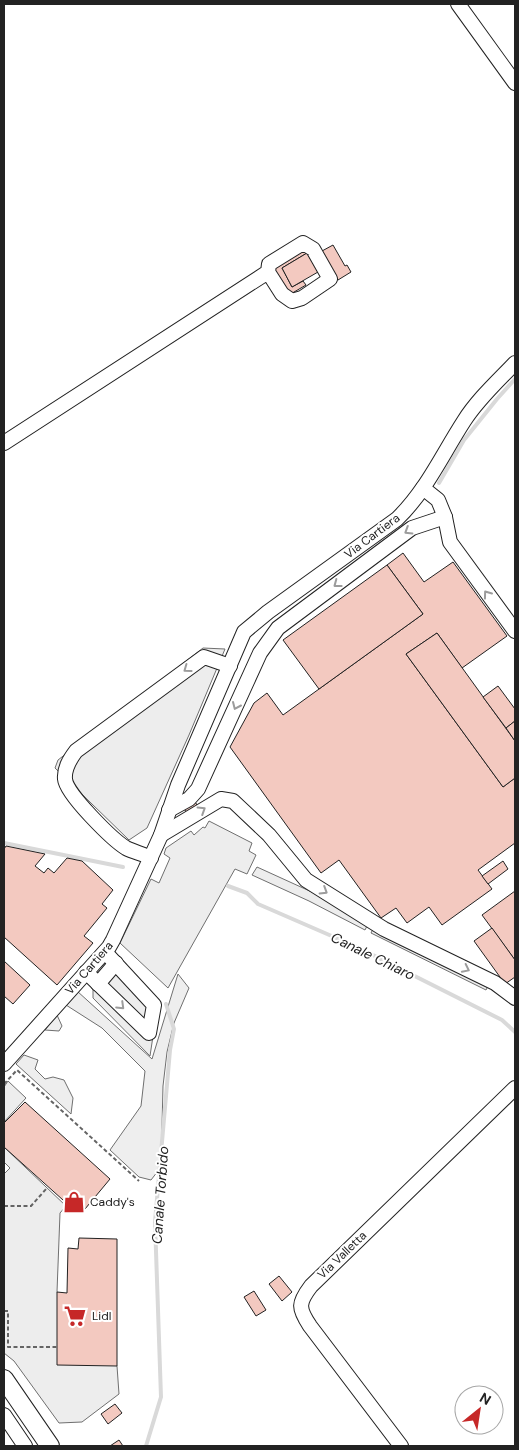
<svg xmlns="http://www.w3.org/2000/svg" width="519" height="1450" font-family="'DM Sans',sans-serif">
<style>
.green{fill:#eee;stroke:#6f6f6f}
.parking{fill:#ededed;stroke:#6f6f6f}
.lines{fill:none;stroke-linecap:round;stroke-linejoin:round}
.stream{stroke:#d9d9d9;stroke-width:4}
.building{fill:#f3c9c0;stroke:#222}
.minor-casing{stroke:#222;stroke-width:16}
.major-casing{stroke:#222;stroke-width:20}
.path{stroke:#646464;stroke-width:2;stroke-dasharray:4 2.5;stroke-linecap:butt}
.minor{stroke:#fff;stroke-width:14}
.major{stroke:#fff;stroke-width:18}
.oneway{stroke:#9c9c9c}
.labels{text-anchor:middle;stroke-width:4;stroke-linejoin:round;paint-order:stroke}
.street-label{font-size:12px;fill:#222;stroke:#fff}
.poi-label{font-size:12px;fill:#222;stroke:#fff;text-anchor:start}
.water-label{font-size:14px;font-style:italic;fill:#222;stroke:#fff}
</style>
<rect width="100%" height="100%" fill="#fff"/>
<g class="green">
<path d="M178,974L189,988L174,1023L167,1052L163,1086L161,1167L151,1180L139,1177L110,1150L141,1106L145,1071L102,1028L66,1005L77,991L152,1059Z"/>
<path d="M57,1015L62,1026L59,1031L45,1030Z"/>
<path d="M24,1055L38,1060L35,1069L45,1079L53,1077L64,1080L73,1098L71,1114L16,1064Z"/>
</g>
<g class="parking">
<path d="M203,648L225,649L189,735L147,828L129,840L55,768L58,760Z"/>
<path d="M209,821L252,843L249,851L256,855L247,874L235,869L168,988L120,943L151,879L159,883L170,858L164,854L166,848L191,831L194,835L203,827L205,828Z"/>
<path d="M257,867L314,893L347,913L369,922L365,930L309,901L252,875Z"/>
<path d="M373,929L488,986L486,990L371,933Z"/>
<path d="M114,957L158,1003L150,1056L93,998V988L98,977Z"/>
<path d="M8,1081L26,1098L4,1122V1087Z"/>
<path d="M4,1147L66,1206L60,1213L57,1292L117,1366L119,1394L82,1422L59,1423L14,1361L4,1353V1174L10,1168L4,1162Z"/>
</g>
<g class="lines">
<g class="stream">
<path d="M439,483L464,440L497,399L515,379"/>
<path d="M4,843L123,867"/>
<path d="M228,886L247,893L258,904L357,947L502,1020L515,1032"/>
<path d="M146,1446L161,1397L155,1222L170,1050L174,1029L166,1004"/>
</g>
</g>
<g class="building">
<path d="M333,245L345,266L347,265L351,272L338,280L322,251Z"/>
<path d="M304,247L307,253L282,268L292,287L303,281L306,285L289,295L272,265Z"/>
<path d="M307,253L318,272L292,287L282,268Z"/>
<path d="M403,553L424,582L453,562L507,636L462,668L437,633L406,654L503,787L515,778V843L478,870L492,889L442,925L429,907L407,923L396,908L381,918L339,860L321,873L230,747L254,703L267,693L283,715L423,614L387,565Z"/>
<path d="M387,565L423,614L319,689L283,640Z"/>
<path d="M437,633L515,741V778L503,787L406,654Z"/>
<path d="M498,686L515,709V721L506,728L483,697Z"/>
<path d="M515,721V741L506,728Z"/>
<path d="M194,800L197,805L188,814L184,809Z"/>
<path d="M6,846L45,854L35,866L44,873L48,868L54,873L67,858L82,861L113,890L102,904L107,908L84,936L93,943L57,985L4,937V849Z"/>
<path d="M503,861L508,869L488,884L482,876Z"/>
<path d="M515,891V960L482,915Z"/>
<path d="M492,928L515,960V977L505,984L474,941Z"/>
<path d="M4,961L30,985L13,1004L4,996Z"/>
<path d="M25,1102L110,1179L85,1209H73L4,1147V1123Z"/>
<path d="M79,1238L117,1239V1366L57,1365V1292L67,1293L68,1248L78,1249Z"/>
<path d="M279,1276L292,1292L282,1301L269,1284Z"/>
<path d="M254,1291L266,1310L256,1316L244,1297Z"/>
<path d="M115,1404L122,1413L108,1424L101,1414Z"/>
<path d="M119,1440L123,1446H110Z"/>
</g>
<g class="lines">
<g class="minor-casing">
<g id="minor">
<path d="M458,4L515,83"/>
<path d="M4,443L268,272L269,264L303,243L313,249L330,279L302,298L292,301L282,294L268,272"/>
<path d="M423,488L438,500L445,517L450,542L515,631"/>
<path d="M169,810L189,799L198,789L260,653L278,628L412,528L445,517"/>
<path d="M161,835L221,799L233,801L269,835L306,880L384,929L495,983L515,998"/>
<path d="M151,858C143,854 134,852 126,848C113,840 66,794 65,779C64,768 70,759 76,751L204,657L230,666"/>
<path d="M86,972L149,1033L154,1005L105,952"/>
<path d="M98,984L116,963"/>
<path d="M4,1064L109,947L113,940L161,835L178,785L244,632L268,612L397,519C426,491 442,455 464,421C478,399 497,382 515,363"/>
<path d="M4,1415L25,1446"/>
<path d="M401,1446L310,1326C298,1308 298,1303 311,1286L515,1088"/>
</g>
</g>
<g class="major-casing">
<path id="major" d="M4,1379L50,1446"/>
</g>
<g class="path">
<path d="M4,1084L17,1070L139,1181"/>
<path d="M4,1206H31L47,1188"/>
<path d="M4,1311H8V1347H57"/>
</g>
<use href="#minor" class="minor"/>
<use href="#major" class="major"/>
</g>
<defs><path id="oneway-chevron" d="M-2-3.5L2.5 0L-2 3.5" fill="none" stroke-width="1.6" stroke-linecap="round" stroke-linejoin="round" transform="scale(1.25)"/></defs>
<g class="oneway">
<use href="#oneway-chevron" transform="translate(408 531) rotate(148)"/>
<use href="#oneway-chevron" transform="translate(337 584) rotate(143)"/>
<use href="#oneway-chevron" transform="translate(487 594) rotate(-126)"/>
<use href="#oneway-chevron" transform="translate(187 669) rotate(144)"/>
<use href="#oneway-chevron" transform="translate(236 706) rotate(114)"/>
<use href="#oneway-chevron" transform="translate(202 810) rotate(-32)"/>
<use href="#oneway-chevron" transform="translate(324 891) rotate(32)"/>
<use href="#oneway-chevron" transform="translate(466 969) rotate(26)"/>
<use href="#oneway-chevron" transform="translate(121 1006) rotate(44)"/>
</g>
<defs>
<g id="shop-bare" transform="scale(1.725)"><path d="M-5-2.5h2.3a2.7 3.5 0 0 1 5.4 0H5L5.5 6h-11ZM-1.5-2.5h3a1.5 2.3 0 0 0-3 0Z" fill="#c62828" stroke="#fff" stroke-width="2.5" paint-order="stroke"/></g>
<g id="supermarket-bare" transform="scale(1.725)"><path d="M-6-5.5h2.5l.6 2H6L4.5 2H-2.5L-4.4-4H-6ZM-1.5 3.2a1.3 1.3 0 1 0 .1 0ZM3 3.2a1.3 1.3 0 1 0 .1 0Z" fill="#c62828" stroke="#fff" stroke-width="2.5" paint-order="stroke"/></g>
</defs>
<g fill-rule="evenodd">
<use href="#shop-bare" x="74" y="1202"/>
<use href="#supermarket-bare" x="75" y="1316"/>
</g>
<g class="labels">
<g class="street-label">
<text transform="translate(372 536) rotate(-37)" y="4">Via Cartiera</text>
<text transform="translate(89 968) rotate(-49)" y="4">Via Cartiera</text>
<text transform="translate(342 1255) rotate(-44)" y="4">Via Valletta</text>
</g>
<g class="poi-label">
<text x="90" y="1206">Caddy's</text>
<text x="92" y="1320">Lidl</text>
</g>
<g class="water-label">
<text transform="translate(373 956) rotate(26)" y="5">Canale Chiaro</text>
<text transform="translate(160 1195) rotate(-86)" y="5">Canale Torbido</text>
</g>
</g>
<rect width="519" height="1450" fill="none" stroke="#222222" stroke-width="10"/>
<g transform="translate(479 1410) rotate(30)"><circle r="24" fill="#ffffff" stroke="#a7a7a7"/>
<path d="M0-4L9 19L0 12L-9 19Z" fill="#c62828"/>
<text y="-8" font-size="14" font-weight="bold" text-anchor="middle" fill="#222222">N</text>
</g>
</svg>
